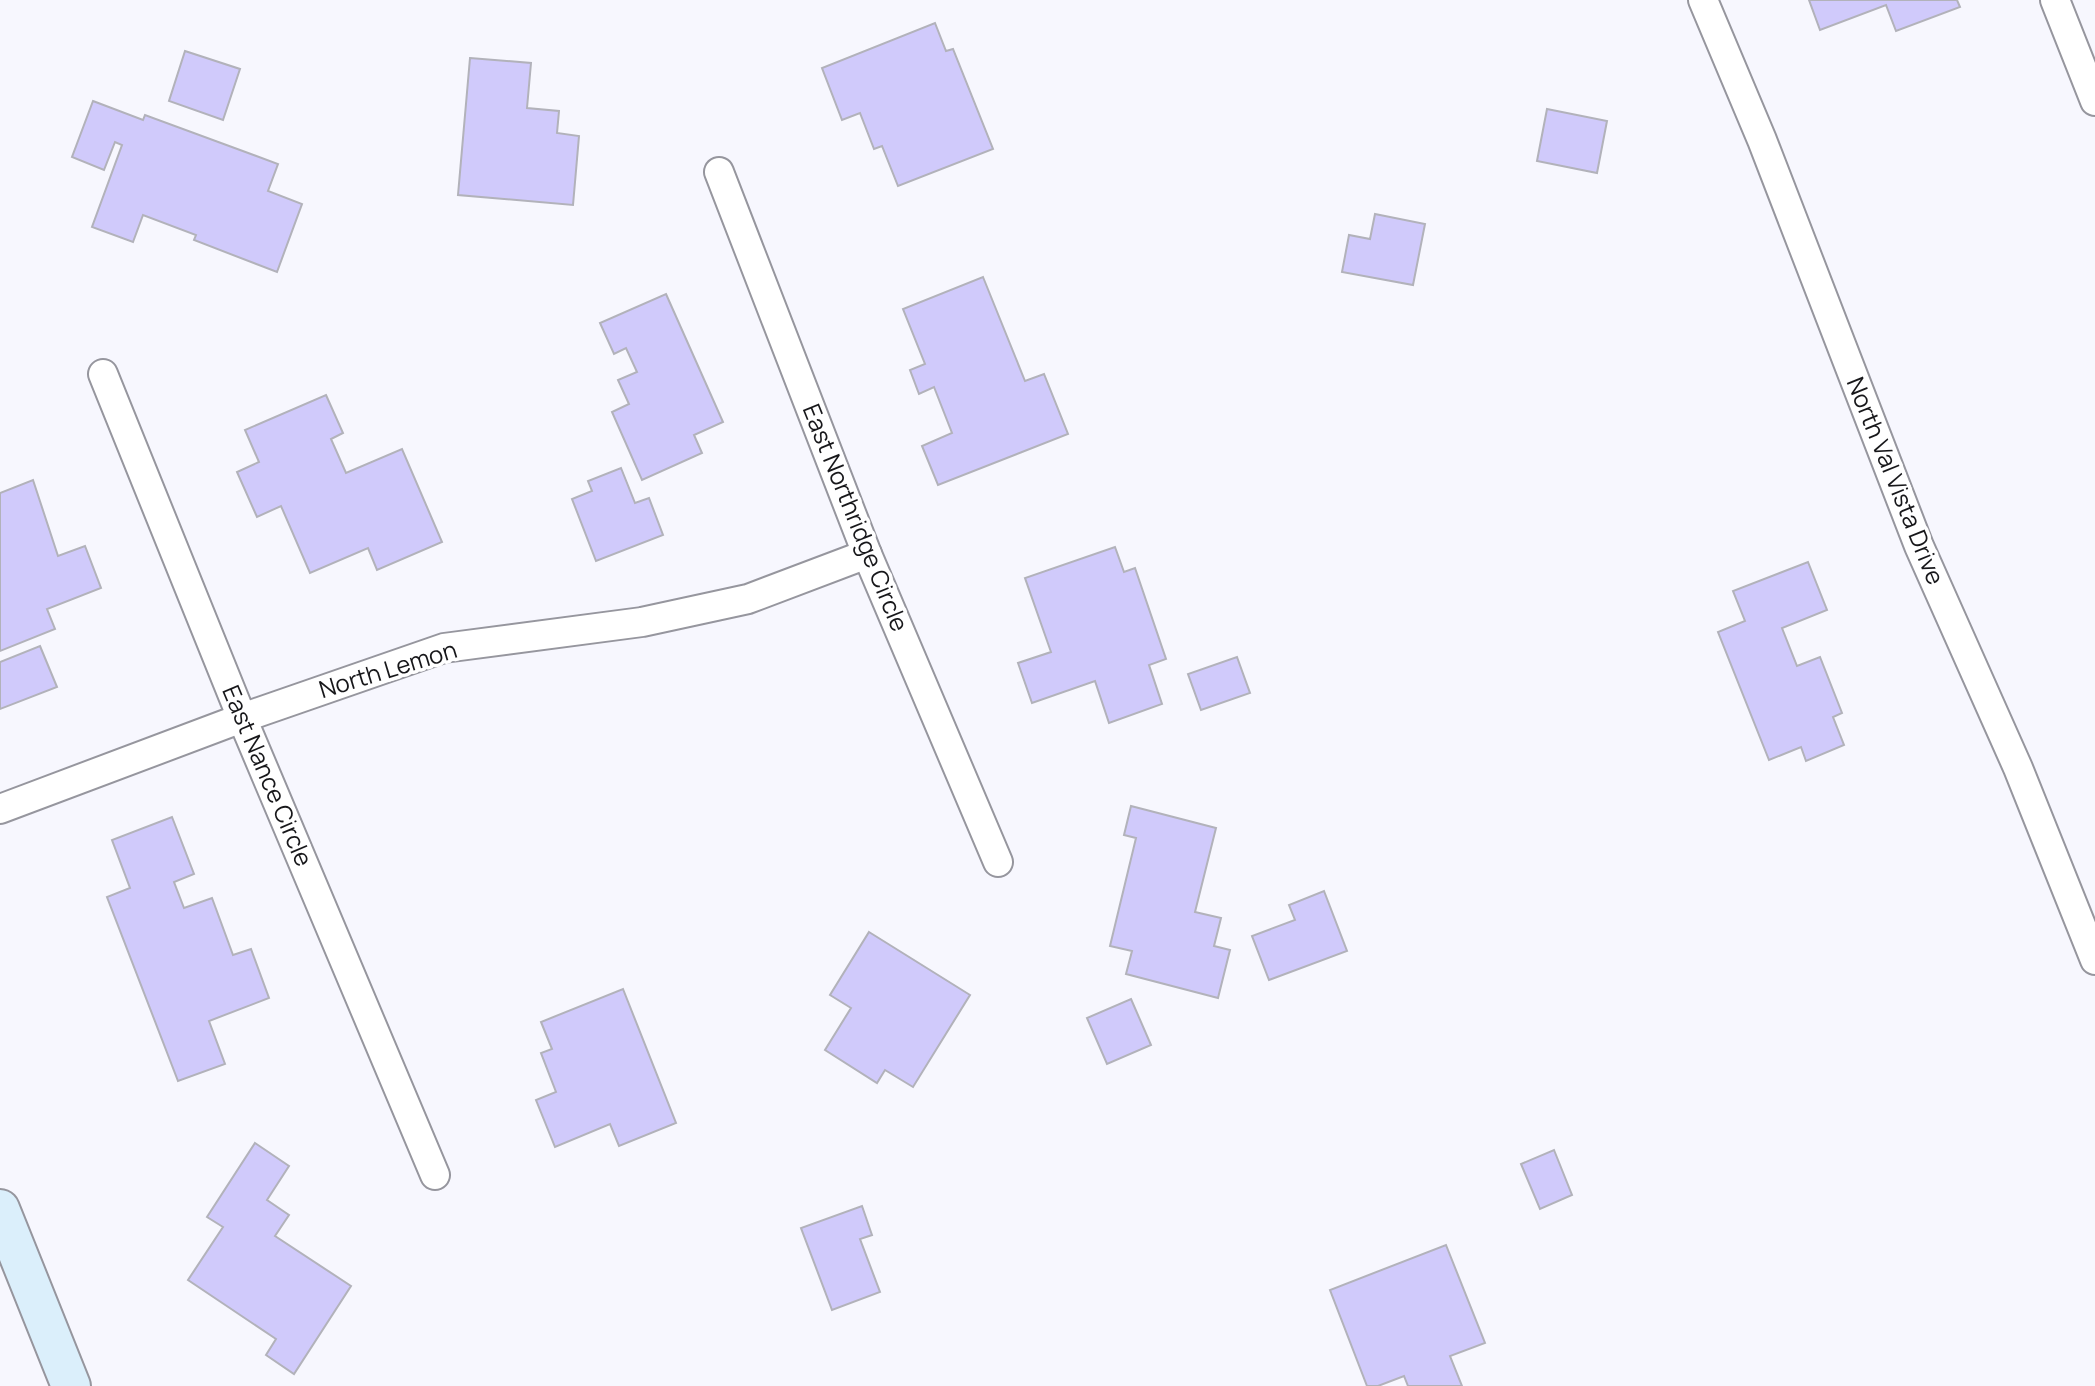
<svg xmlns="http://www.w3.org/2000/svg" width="2095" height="1386" font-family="Manrope,sans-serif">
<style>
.building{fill:#d0cafb;stroke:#b2b2ba;stroke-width:2}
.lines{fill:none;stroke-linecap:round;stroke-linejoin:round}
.street-casing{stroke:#96969e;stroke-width:32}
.secondary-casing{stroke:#96969e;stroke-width:42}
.street{stroke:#fff;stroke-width:28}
.secondary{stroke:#dbeffb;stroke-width:38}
.labels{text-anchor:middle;stroke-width:7;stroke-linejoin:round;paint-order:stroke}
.street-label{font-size:24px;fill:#17171a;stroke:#fff}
</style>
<rect width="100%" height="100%" fill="#f7f7fe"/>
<g class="building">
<path d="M1809,0H1957L1960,7L1896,31L1886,5L1820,30Z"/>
<path d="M935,23L946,51L953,49L993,149L898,186L882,146L874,149L860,113L842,120L822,68Z"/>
<path d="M185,51L240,69L223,120L169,101Z"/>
<path d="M470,58L531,63L527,108L559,111L557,133L579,136L573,205L458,195Z"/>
<path d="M93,101L143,120L145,115L278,164L268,191L302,204L277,272L194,240L196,235L143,215L133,242L92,227L122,145L115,142L104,170L72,157Z"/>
<path d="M1547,109L1607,121L1597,173L1537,161Z"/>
<path d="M1375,214L1425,224L1413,285L1342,272L1349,235L1370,239Z"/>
<path d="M983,277L1025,381L1044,374L1068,434L938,485L922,446L952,433L934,387L919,394L910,370L925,364L903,309Z"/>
<path d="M666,294L723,422L694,435L702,453L642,480L612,412L629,404L618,380L637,372L626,348L614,354L600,323Z"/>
<path d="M326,395L343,433L331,439L346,473L402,449L442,542L377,570L368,548L310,573L281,506L257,517L237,472L259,462L245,430Z"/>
<path d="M621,468L635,503L649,498L663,535L596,561L572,499L592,491L588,481Z"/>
<path d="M33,480L58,556L85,546L101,588L47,609L55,629L0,651V493Z"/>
<path d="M1115,547L1124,572L1135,568L1166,659L1149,665L1162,704L1109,723L1095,681L1032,703L1018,663L1051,652L1025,578Z"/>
<path d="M1808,562L1827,610L1782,628L1797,666L1820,657L1842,713L1833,717L1844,745L1806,761L1801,747L1769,760L1718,632L1745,621L1733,591Z"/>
<path d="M40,646L57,687L0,709V662Z"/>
<path d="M1237,657L1250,693L1201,710L1188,674Z"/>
<path d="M1131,806L1216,828L1195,912L1221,918L1214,946L1230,950L1218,998L1126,974L1132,951L1110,946L1136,838L1124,835Z"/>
<path d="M172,817L194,874L174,882L184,908L212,898L233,955L251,949L269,998L209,1021L225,1064L178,1081L107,897L130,888L112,840Z"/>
<path d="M1324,891L1347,951L1269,980L1252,936L1295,920L1289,905Z"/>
<path d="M869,932L970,995L913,1087L885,1070L877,1083L825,1050L851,1008L830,995Z"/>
<path d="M623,989L676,1123L619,1146L610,1124L555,1147L536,1100L556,1092L541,1053L552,1049L541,1022Z"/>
<path d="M1131,999L1151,1045L1107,1064L1087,1018Z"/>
<path d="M255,1143L289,1166L267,1200L289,1215L275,1236L351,1286L294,1374L266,1355L276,1339L188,1280L223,1227L207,1217Z"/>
<path d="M1554,1150L1572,1195L1540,1209L1521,1164Z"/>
<path d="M862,1206L872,1235L860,1239L880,1292L832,1310L801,1228Z"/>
<path d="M1446,1245L1485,1343L1450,1356L1462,1386H1408L1404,1376L1378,1386H1367L1330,1290Z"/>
</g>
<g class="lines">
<g class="street-casing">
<g id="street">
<path d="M1703,0L1762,140L1919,546L2018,768L2095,960"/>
<path d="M2055,0L2095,101"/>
<path d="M719,172L867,554L998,862"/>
<path d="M103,374L242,718L435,1175"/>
<path d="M0,809L242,718L444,648L642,622L748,599L867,554"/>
</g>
</g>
<g class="secondary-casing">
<path id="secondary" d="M0,1209L71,1386"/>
</g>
<use href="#street" class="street"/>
<use href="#secondary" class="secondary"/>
</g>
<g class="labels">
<g class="street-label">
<text transform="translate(1895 481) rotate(68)" y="8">North Val Vista Drive</text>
<text transform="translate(855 518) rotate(68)" y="8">East Northridge Circle</text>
<text transform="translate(388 670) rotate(-17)" y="8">North Lemon</text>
<text transform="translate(267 776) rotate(67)" y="8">East Nance Circle</text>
</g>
</g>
</svg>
